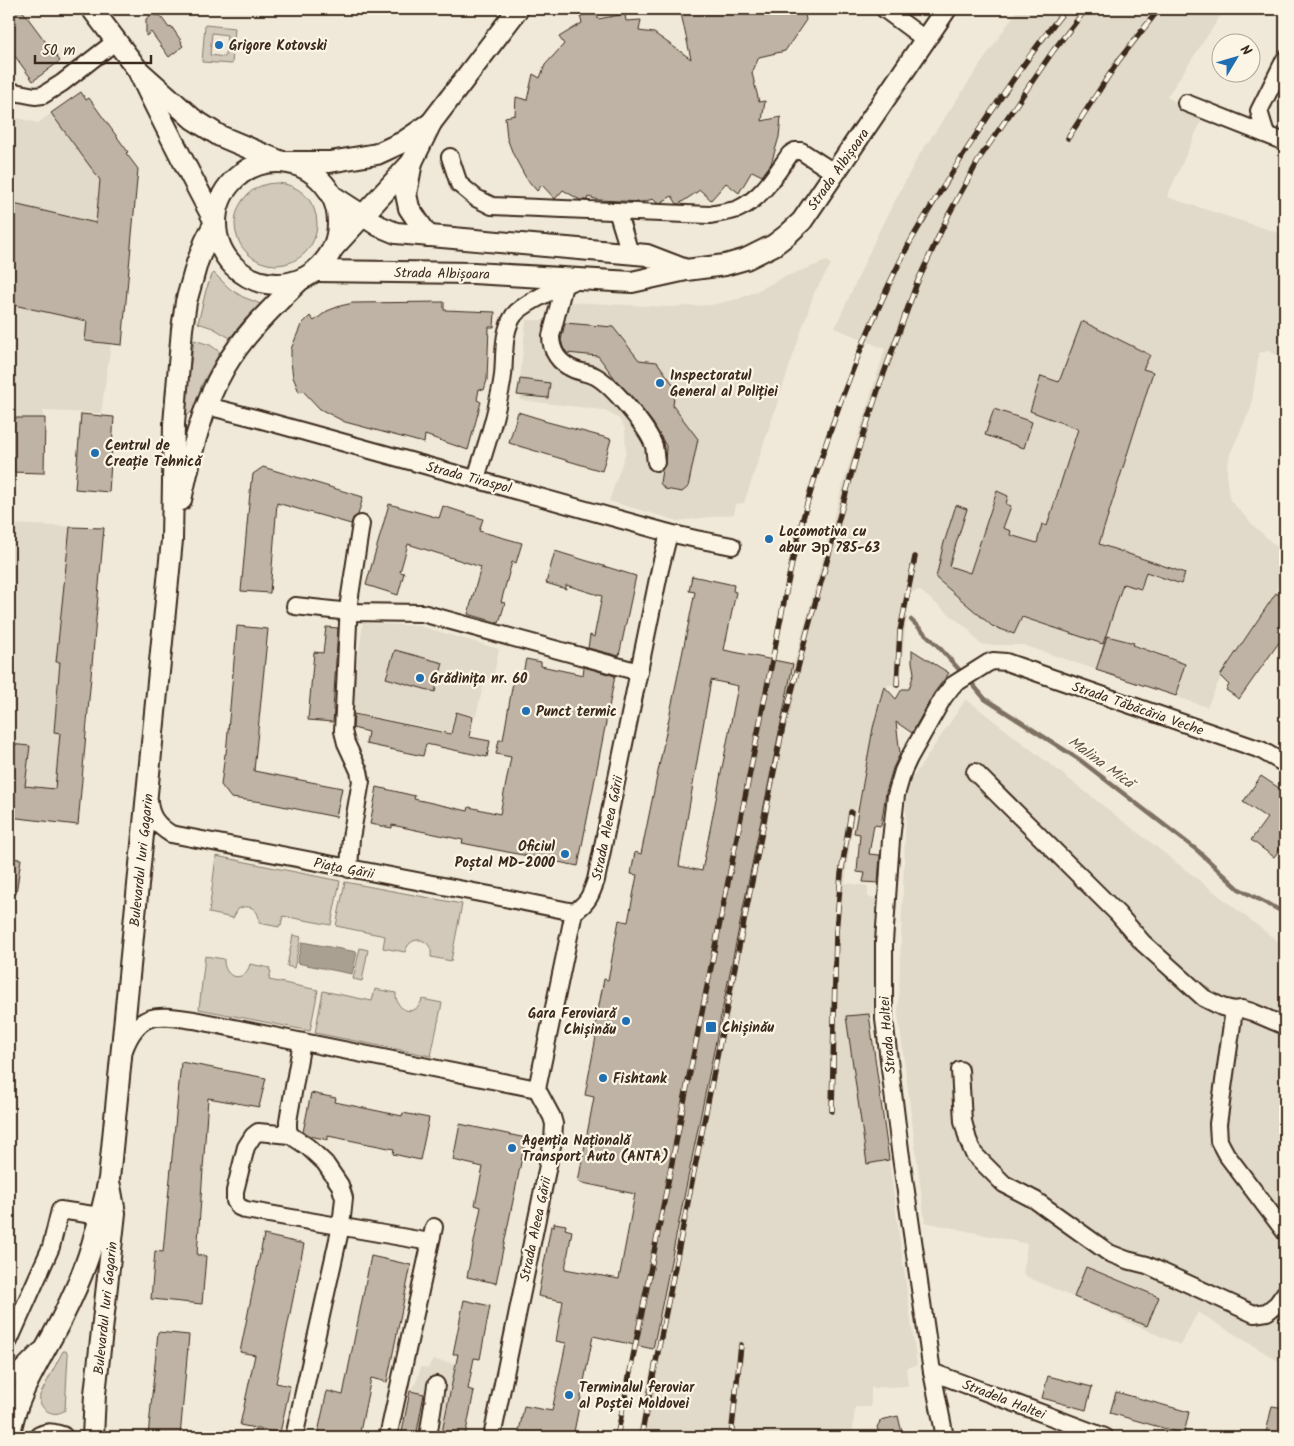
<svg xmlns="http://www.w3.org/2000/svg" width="1294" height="1446" font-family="Kalam,sans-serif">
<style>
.built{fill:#e1d9c9}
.green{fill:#d2c9ba;stroke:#867a6c;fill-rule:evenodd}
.water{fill:#aaa091;stroke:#7e7163}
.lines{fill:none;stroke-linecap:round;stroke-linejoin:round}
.stream{stroke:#7e7163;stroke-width:4.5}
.building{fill:#beb3a4;stroke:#3b2a1e;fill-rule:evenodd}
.minor-casing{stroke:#3b2a1e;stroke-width:20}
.major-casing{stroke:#3b2a1e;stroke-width:24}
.minor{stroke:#fcf5e5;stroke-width:16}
.major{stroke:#fcf5e5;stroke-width:20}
.rail-casing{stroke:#3b2a1e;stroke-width:5.5}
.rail{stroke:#fcf5e5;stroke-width:4;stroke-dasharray:11;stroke-linecap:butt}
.poi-dot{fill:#1f6fb2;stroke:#fcf5e5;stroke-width:2}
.labels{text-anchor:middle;stroke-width:4.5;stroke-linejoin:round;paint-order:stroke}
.poi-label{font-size:14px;font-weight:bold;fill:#3b2a1e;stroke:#fcf5e5;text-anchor:start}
.street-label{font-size:14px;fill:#3b2a1e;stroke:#fcf5e5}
.water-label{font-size:15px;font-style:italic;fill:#625346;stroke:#fcf5e5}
</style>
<rect width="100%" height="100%" fill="#f0e9d9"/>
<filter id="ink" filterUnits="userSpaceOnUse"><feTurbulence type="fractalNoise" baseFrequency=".02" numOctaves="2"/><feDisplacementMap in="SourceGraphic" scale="10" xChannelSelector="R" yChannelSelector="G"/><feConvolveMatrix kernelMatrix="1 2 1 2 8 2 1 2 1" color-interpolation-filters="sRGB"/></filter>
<g filter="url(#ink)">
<g class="built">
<path d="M1018,9H1219L1223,12L1167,97L1203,117L1167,197L1285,235V359L1268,351L1259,353L1251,408L1230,454L1227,468V483L1230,500L1253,525L1285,555V571L1279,579L1276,593L1220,676L1221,677L1207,707L1023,645H985L979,643L968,629L919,590L910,593L905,632L900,685H888L853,820L845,883L868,886V897L876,898L873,1014H869L917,1365L906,1368L908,1386L871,1388V1407H855L852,1437H637L794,664L841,491L885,349L835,328L879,231L918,157Z"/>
<path d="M81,92L86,99L89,98L128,152L126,153L138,169L122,345L111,344L101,413L43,411L42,462L9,461V116L38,123Z"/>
<path d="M827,261L831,265L814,293L744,503L736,504L734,514L678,521L609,501L626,452L625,429L622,423L618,418L603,410L520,400L521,395L548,398L550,383L520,379L526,320H544L570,302L668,307L711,305L738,299L757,291L784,277Z"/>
<path d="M9,524L104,528L78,825L9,817Z"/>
<path d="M363,623L420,626L499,649L493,679L485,678L476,716L455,711L450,732L350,712Z"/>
<path d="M966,699L1285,947V1365L1198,1312L1180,1345L1023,1275L1027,1244L925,1222L898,1014L907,786Z"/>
<path d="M434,1360L458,1364L464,1379L470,1380L468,1389L474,1391L465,1437H401L410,1390L416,1382L421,1367L429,1368L430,1363Z"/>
</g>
<g class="green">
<path d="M205,25L235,28L232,64L202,62ZM212,33L227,35L225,57L210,55Z"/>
<circle cx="276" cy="224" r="41"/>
<path d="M214,273L230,289L243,297L261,304L245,319L230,338L213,328L198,323L206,290L212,275Z"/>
<path d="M194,340L210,345L220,352L202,384L193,410L188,415L185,413V407Z"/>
<path d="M216,856L340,881L331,925L283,916L281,925H279V927L259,923C260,910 250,903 238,909L233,918L209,913Z"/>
<path d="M345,882L462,904L451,961L431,957C432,948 429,943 421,940C412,939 407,945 405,952L383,948L385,936L336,926Z"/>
<path d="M293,935L301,937L294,968L287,966Z"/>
<path d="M360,948L368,950L362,981L353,979Z"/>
<path d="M205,956L224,959C223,979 245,984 250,964L270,968L269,970L271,971L269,980L318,990L310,1031L199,1009Z"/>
<path d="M375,989L396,993C395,1012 417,1018 422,999L442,1003L431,1056L315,1033L323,991L372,1001Z"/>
<path d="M63,1351H66L68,1355L65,1410C54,1419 37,1409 40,1395Z"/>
</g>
<path class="water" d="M302,942L357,952L352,974L297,963Z"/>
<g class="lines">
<g class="stream">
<path d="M911,620L937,645L964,675"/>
<path d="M969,680L985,699L1080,760L1198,851L1239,889L1285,913"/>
</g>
</g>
<g class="building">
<path d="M9,9H21L60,61L33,81L9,48Z"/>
<path d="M597,9L598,19L625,14L626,21L641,20L639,31L654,33L691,59L680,9H804L806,20L785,51L759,57L752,73L759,102L765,101L762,121L781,117L779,137L771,164L762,176L752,171L739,193L726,183L711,200L700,190L679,204H677L672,196L660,203H657L653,199L642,202L599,200L588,197L587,200H580L563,190L555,199L542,185L537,191L526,178L513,154L507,138L505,117L515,115L516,97L527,100L533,74L540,78L545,65L564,44L559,37L582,23L580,16Z"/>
<path d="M154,13L156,16L159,14L169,28L171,26L182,42L181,43L183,46L169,57L151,32L146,36V19Z"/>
<path d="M81,92L86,100L89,98L128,152L126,153L138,169L122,345L85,341L87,321L9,304V203L96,223L100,180L51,113Z"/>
<path d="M444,302V310L495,312L494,327H489L487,380L484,390L479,389L477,400L481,402L468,450L425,435L424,443L345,422L320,409L303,391L299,392L293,377L291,362V349L301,325L310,316L314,321L327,311L340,306L353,303Z"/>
<path d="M1082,321L1150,355L1143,369L1153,372L1099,544L1185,573L1181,584L1146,572L1141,589L1123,584L1103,644L1022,617L1014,634L992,626L936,578L943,546L956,505L967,509L949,566L970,573L997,491L1008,496L1006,504L1011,506L1003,528L1011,531L1010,535L1037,543L1042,524L1047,526L1078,429L1030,411L1041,376L1059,382Z"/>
<path d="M565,323L613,327L639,360L657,362L675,387L673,406L698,439L688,487L682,492L665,489L660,483L662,470L665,465L666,446L653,423L636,401L616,380L598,356L567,353L563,347L561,340Z"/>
<path d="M520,379L550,383L548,398L517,395Z"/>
<path d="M994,409L1032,422L1024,448L985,435Z"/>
<path d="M518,412L544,420V421L611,439L602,471L509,443Z"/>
<path d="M81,414L114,417L109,492L75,489Z"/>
<path d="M9,418H45L44,473L9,472Z"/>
<path d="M263,467L363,497L358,515L353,518L351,524L277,503L270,593L241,591L251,482H252L253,474Z"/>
<path d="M389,504L439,518L443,506L483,519L479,531L522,543L516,563L512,562L501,602L505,603L499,623L468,614L481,567L408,544L400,572L404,573L398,595L366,585Z"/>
<path d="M70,527L104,528L78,825L9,817V744L30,746L25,786L55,789L60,733L54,732L60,662H56Z"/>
<path d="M555,551L636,576L619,656L588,648L590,635L594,637L602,596L566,585V589L546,583Z"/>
<path d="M692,576L734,585L733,591L736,592L724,650L793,664L653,1349L593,1336L573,1437H518L524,1406L552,1411L566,1343L556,1341L563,1301L538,1296L551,1226L554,1227V1223L566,1225L565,1229L572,1231L565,1269L619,1279L635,1194L578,1182L594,1097L585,1095L596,1037H593L604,979L608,980L619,920L628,922L637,875L631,874L635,852L641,854L695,592L689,591ZM711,680L738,686L702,871L679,866Z"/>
<path d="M1276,593L1285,599V634L1239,699L1226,690L1229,685L1220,676Z"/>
<path d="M237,626L268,629L254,771L342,788L336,817L262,802L231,798L221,785L225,754H226Z"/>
<path d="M326,627L338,628L333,710H334L333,722L308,720L314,652L323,653Z"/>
<path d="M1107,636L1134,643L1133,645L1185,664L1179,683L1180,684L1176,696L1096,670Z"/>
<path d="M395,650L443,663L435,692L386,678Z"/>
<path d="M912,650L949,673L934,693L912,733L896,722L900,754L893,768L886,792L881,826L874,825L869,854L880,855L878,883L863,882L865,873L857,872L860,834L854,833L873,728L884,686L896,699L902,689H909L914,673L912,662Z"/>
<path d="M526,659L541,662V666L583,675L584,667L615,676L578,866L462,843L463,840L392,825V828L370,824L377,787L415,796L414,799L468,811L469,807L500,814L511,757L496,754L499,740H503L514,676L522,678Z"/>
<path d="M456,712L473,717L469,737L490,741L487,757L426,744L423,756L366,744L368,732L353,728L354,714L451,734Z"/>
<path d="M1261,776L1285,792V842L1274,857L1251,840L1267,818L1243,802Z"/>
<path d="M9,858L21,859L16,894H9Z"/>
<path d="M869,1014L889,1160L867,1164L846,1016Z"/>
<path d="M181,1062L266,1078L259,1107L208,1098L197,1255L206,1256L202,1304L151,1299L155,1251L163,1252Z"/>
<path d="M311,1093L336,1098L335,1102L402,1116L403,1113L429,1118L420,1160L393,1154L394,1149L328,1136V1140L310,1136L303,1132Z"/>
<path d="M460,1124L526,1138L496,1283L467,1277L481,1207L475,1205L483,1167L453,1160Z"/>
<path d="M264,1235L304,1244L276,1383L290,1386L280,1433L240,1425L255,1355L240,1352Z"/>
<path d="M371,1256L411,1265L387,1382L371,1378L359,1437H317L327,1391L343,1395Z"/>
<path d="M1086,1267L1159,1297L1147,1326L1074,1297Z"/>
<path d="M464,1300L490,1306L480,1359L474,1358L468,1389L474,1391L465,1437H441L458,1354H453Z"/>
<path d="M158,1332L189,1335L180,1437H148Z"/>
<path d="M1048,1376L1092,1387L1086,1410L1042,1398Z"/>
<path d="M410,1391L424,1394L416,1437H401Z"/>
<path d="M1116,1392L1189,1412L1184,1434L1110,1413Z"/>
<path d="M1272,1406L1285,1408V1437H1265Z"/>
<path d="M898,1416L903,1437H880L877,1427L881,1420Z"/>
</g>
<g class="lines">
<g class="minor-casing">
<g id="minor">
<path d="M884,9L926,40"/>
<path d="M9,91L35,96L43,95L62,83L116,41"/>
<path d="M1186,103L1285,142"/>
<path d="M1266,134L1259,111L1285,59"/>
<path d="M450,157L459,184L476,198L492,206L710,215C719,213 729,212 738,209C762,198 775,175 790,154L795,151H801L835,173"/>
<path d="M617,211L630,253"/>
<path d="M564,285L551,336C551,351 559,363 573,369C580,372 588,373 595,376C612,385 648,428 654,446C655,451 655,457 656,462"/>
<path d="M207,406L255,418L669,533L696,539L732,546"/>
<path d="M476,479C483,454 493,428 498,401C500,393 502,384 503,375C505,356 502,332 514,315C524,302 561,287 577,279"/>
<path d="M295,606L350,612L422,613L639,672"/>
<path d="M975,772L1118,914L1143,943L1204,998L1222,1007L1234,1010L1242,1009L1252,1012L1285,1026"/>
<path d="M149,801C150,817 158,826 171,834L490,895L574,912"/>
<path d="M349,869L351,838L361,781L359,771L346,743L343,731L349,602L361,524"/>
<path d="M1234,1010L1218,1124L1219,1141L1226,1154L1285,1232"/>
<path d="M124,1050C139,1010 158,1015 194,1020L537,1089"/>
<path d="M960,1070L963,1121L968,1140L974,1154L1004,1184L1035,1200L1109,1253L1127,1260L1147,1265L1254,1314L1267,1312L1277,1304L1285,1293"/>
<path d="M290,1135L258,1132L253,1136L246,1147L235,1191V1201L239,1207L246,1210L430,1242"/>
<path d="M9,1341L51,1247L60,1210L100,1216"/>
<path d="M932,1372L1105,1437"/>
<path d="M9,1379L19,1372L40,1351"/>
<path d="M294,1437L341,1226L344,1198L340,1185L325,1163L308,1147L290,1135L288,1129V1121L302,1042"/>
<path d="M388,1437L434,1227"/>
<path d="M428,1437L436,1385"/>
<path d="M492,1437L553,1141L554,1124L552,1117L537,1089L574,912C588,903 591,895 596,880L660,569L669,533"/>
<path d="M945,1437L932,1372L900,1150L884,1019V942L891,840L896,795L903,771L909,758L943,698L953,685L988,663L993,661L1006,662L1261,750L1285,764"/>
</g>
</g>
<g class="major-casing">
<g id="major">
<path d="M92,9L138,70L193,119L220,136L282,162H330L377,154L403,142L431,123"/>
<circle cx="277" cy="223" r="61"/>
<path d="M412,162L406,194L409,208L428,236"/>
<path d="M331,195L379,226L396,233L647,255L686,270"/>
<path d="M334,247L412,162L431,123L518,9"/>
<path d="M316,271L473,273L632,282L686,270L725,265L746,259L774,245L787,235L802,221L946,9"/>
<path d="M181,500C191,454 201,408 225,367C244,334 273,307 300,280"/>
<path d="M10,1437C13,1398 46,1351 63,1316C76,1290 88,1262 95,1234C101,1216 105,1197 109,1179L172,540L174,424L182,329L186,302L197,263L205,242L215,222C189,172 162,122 138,70"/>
<path d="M40,1437C48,1433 54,1434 62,1437"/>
<path d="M93,1437L95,1394L115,1213L110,1186"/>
</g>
</g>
<use href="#minor" class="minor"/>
<use href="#major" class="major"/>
<g class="rail-casing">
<g id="rail">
<path d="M1068,138L1119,60L1159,9"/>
<path d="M897,685L900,631L915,557"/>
<path d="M832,1111L836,932L841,874L851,812"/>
<path d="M617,1437L789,577C801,517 820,460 840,403C860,349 882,296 909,244C930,207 953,171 976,135C1004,92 1033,49 1066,9"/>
<path d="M641,1437L783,726L807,632L857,454L880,384L917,283L949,214L981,156L1053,51L1086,9"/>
<path d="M731,1437L741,1345"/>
</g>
</g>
<use href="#rail" class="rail"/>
</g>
</g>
<g class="poi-dot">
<circle cx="219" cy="45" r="5"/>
<circle cx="660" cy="383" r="5"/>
<circle cx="95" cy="453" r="5"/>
<circle cx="769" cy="539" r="5"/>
<circle cx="420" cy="678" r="5"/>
<circle cx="526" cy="711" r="5"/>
<circle cx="565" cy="854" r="5"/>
<circle cx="626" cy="1021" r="5"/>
<rect x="705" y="1021" width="12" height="12" rx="2.5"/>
<circle cx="603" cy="1078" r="5"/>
<circle cx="512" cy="1148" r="5"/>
<circle cx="569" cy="1395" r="5"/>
</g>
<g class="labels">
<g class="poi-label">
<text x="229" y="50">Grigore Kotovski</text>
<text x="670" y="380">Inspectoratul<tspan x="670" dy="16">General al Poliției</tspan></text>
<text x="105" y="450">Centrul de<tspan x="105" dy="16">Creație Tehnică</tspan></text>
<text x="779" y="536">Locomotiva cu<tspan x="779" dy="16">abur Эр 785-63</tspan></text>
<text x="430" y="683">Grădinița nr. 60</text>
<text x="536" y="716">Punct termic</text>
<text x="555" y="851" text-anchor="end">Oficiul<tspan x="555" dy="16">Poștal MD-2000</tspan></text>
<text x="616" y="1018" text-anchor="end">Gara Feroviară<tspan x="616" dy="16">Chișinău</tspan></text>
<text x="722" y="1032">Chișinău</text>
<text x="613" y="1083">Fishtank</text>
<text x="522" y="1145">Agenția Națională<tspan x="522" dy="16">Transport Auto (ANTA)</tspan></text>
<text x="579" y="1392">Terminalul feroviar<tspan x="579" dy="16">al Poștei Moldovei</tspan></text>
</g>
<g class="street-label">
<text transform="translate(838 169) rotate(-55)" y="5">Strada Albișoara</text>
<text transform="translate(442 273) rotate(1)" y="5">Strada Albișoara</text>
<text transform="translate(469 477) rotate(15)" y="5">Strada Tiraspol</text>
<text transform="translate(1138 708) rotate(19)" y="5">Strada Tăbăcăria Veche</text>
<text transform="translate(607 828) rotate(-78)" y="5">Strada Aleea Gării</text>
<text transform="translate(141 860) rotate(-84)" y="5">Bulevardul Iuri Gagarin</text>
<text transform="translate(344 868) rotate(11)" y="5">Piața Gării</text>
<text transform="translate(887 1035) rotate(-95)" y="5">Strada Haltei</text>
<text transform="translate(535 1229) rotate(-78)" y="5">Strada Aleea Gării</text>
<text transform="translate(105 1308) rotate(-84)" y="5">Bulevardul Iuri Gagarin</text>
<text transform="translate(1004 1399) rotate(21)" y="5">Stradela Haltei</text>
</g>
<g class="water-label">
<text transform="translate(1101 762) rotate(36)" y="5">Malina Mică</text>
</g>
</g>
<rect width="1294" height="1446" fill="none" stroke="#fcf5e5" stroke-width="30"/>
<rect x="15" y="15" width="1264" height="1416" fill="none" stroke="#3b2a1e" stroke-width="2" filter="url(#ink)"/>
<g transform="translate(1236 58) rotate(52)"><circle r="24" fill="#fcf5e5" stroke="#afa495"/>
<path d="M0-4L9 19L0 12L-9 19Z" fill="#1f6fb2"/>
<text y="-8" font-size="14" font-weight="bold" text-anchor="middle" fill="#3b2a1e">N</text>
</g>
<path d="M35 55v8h116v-8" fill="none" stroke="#3b2a1e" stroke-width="2.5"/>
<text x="42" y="55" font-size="15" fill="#3b2a1e" stroke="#fcf5e5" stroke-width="4" paint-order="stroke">50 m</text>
</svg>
